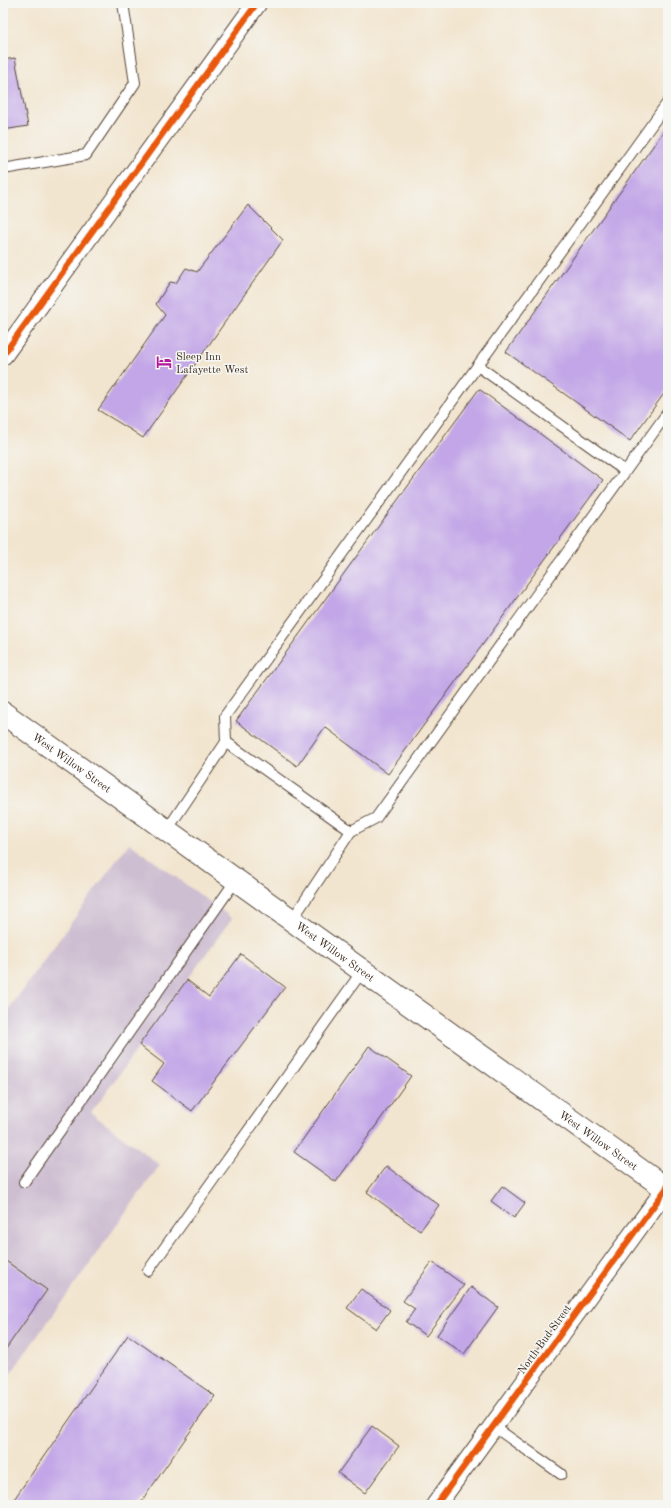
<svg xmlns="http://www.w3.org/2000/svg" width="671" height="1508" font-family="'Old Standard TT',serif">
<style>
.industrial{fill:#cebed1}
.building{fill:#c2a6e7}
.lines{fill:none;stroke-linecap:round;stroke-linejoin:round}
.service-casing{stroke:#564639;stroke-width:12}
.minor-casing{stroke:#564639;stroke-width:21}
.secondary-casing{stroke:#564639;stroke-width:24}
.service{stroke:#fff;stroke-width:10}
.minor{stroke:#fff;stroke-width:19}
.secondary{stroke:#fff;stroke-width:22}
.cycleway-casing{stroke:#f6f6f2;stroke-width:8}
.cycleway{stroke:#e8590c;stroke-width:6}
.labels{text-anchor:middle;stroke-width:3;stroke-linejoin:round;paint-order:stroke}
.poi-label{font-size:11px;fill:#3b2a1e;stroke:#f6f6f2;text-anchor:start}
.street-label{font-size:11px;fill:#3b2a1e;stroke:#f6f6f2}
</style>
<rect width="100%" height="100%" fill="#f6f6f2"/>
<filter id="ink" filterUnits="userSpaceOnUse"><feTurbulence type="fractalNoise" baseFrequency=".025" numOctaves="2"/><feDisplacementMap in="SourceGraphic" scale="8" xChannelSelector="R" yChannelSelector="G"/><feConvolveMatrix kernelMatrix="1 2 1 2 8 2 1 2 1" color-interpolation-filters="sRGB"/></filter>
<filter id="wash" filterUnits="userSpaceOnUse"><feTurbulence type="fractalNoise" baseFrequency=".012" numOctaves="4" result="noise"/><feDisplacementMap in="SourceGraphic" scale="16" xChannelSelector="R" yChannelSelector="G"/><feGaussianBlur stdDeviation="0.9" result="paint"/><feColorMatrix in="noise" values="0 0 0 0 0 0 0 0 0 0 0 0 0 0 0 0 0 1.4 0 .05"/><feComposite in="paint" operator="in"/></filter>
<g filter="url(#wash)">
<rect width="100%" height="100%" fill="#f2e5cf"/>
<path class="industrial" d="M129,843L232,918L91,1113L160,1165L3,1384V1017Z"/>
<g id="blocks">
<g class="building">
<path d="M15,58L28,126L3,130V60Z"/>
<path d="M668,125V388L630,441L506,352Z"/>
<path d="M248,205L283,240L143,438L131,430L98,410L165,315L156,304L170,282L176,283L186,268L197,272Z"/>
<path d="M479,389L603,480L388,774L325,727L297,766L236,721Z"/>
<path d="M241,954L285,987L192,1111L152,1081L164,1064L139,1045L187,980L209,997Z"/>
<path d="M369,1046L411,1076L336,1182L294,1152Z"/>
<path d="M386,1166L439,1205L420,1231L367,1192Z"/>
<path d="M502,1186L525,1203L514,1218L491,1201Z"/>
<path d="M3,1259L47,1290L3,1353Z"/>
<path d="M432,1262L464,1285L426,1336L406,1322L415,1309L403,1301Z"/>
<path d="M471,1287L498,1307L464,1354L437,1335Z"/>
<path d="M361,1289L390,1310L376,1329L347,1308Z"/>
<path d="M128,1335L215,1396L139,1505H10Z"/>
<path d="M372,1426L399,1446L365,1493L338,1473Z"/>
</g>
</g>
</g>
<g filter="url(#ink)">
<use href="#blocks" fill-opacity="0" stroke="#564639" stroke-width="1"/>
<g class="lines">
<g class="service-casing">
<g id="service">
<path d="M3,169L86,155L135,83L123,3"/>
<path d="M478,366L625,471"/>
<path d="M226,742L225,716L668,102"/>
<path d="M167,830L226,742L351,831L292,920"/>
<path d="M351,831L376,818L668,412"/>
<path d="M24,1182L236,880"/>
<path d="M148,1271L363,970"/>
<path d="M493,1426L561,1474"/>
</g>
</g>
<g class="minor-casing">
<g id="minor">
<path d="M3,355L257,3"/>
<path d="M436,1505L666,1189L668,1184"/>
</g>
</g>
<g class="secondary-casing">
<g id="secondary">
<path id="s1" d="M3,713L668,1190"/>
</g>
</g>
<use href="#service" class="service"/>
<use href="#minor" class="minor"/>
<use href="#secondary" class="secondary"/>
<g class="cycleway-casing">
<g id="cycleway">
<path d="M3,355L257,3"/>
<path d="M436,1505L666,1189L668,1184"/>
</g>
</g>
<use href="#cycleway" class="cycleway"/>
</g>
</g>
<defs>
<g id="hotel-bare" transform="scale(1.2)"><path d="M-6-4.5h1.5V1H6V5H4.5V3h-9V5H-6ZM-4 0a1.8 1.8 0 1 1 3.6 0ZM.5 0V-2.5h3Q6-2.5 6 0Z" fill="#b5179e" stroke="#f6f6f2" stroke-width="2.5" paint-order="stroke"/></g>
</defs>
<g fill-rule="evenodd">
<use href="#hotel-bare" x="164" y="362"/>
</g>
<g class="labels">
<g class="poi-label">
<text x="176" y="360">Sleep Inn<tspan x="176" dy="13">Lafayette West</tspan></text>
</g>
<g class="street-label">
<text dy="4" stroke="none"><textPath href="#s1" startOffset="85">West Willow Street</textPath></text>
<text dy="4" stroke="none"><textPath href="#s1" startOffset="409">West Willow Street</textPath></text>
<text dy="4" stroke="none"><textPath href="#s1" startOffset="733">West Willow Street</textPath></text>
<text transform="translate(544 1339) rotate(-54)" y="4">North Bud Street</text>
</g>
</g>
<rect width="671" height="1508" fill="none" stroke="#f6f6f2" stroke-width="16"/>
</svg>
